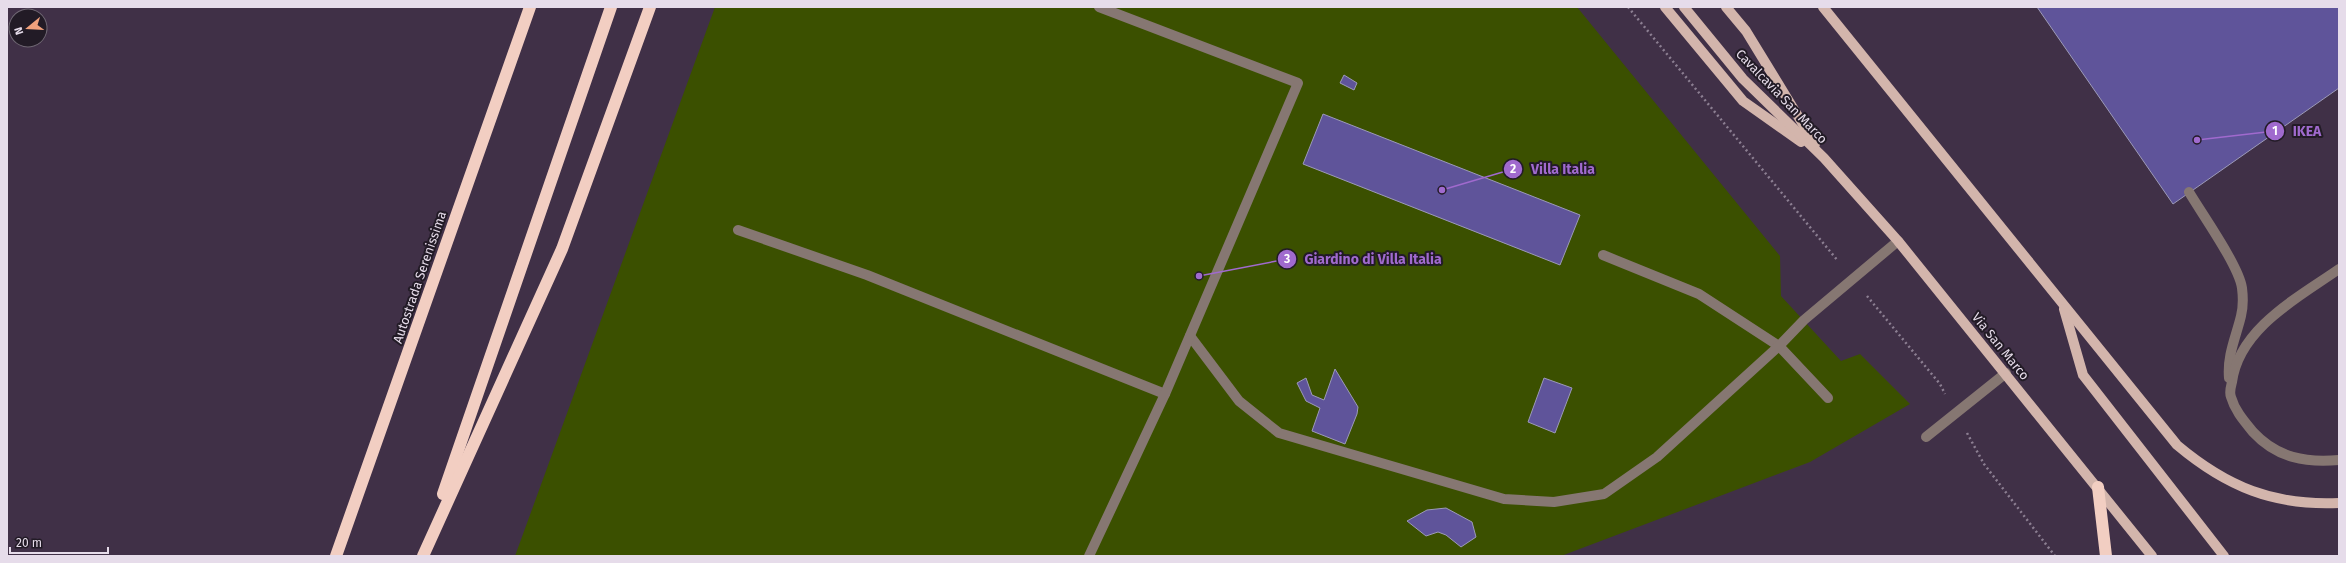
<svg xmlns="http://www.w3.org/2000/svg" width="2346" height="563" font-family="'Fira Sans',sans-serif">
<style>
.green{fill:#3b5000}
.building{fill:#5f549a;stroke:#9c9ab8}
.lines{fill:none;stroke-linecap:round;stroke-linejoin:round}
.path{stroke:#8c7f92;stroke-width:2.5;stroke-dasharray:2 3;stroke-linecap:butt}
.minor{stroke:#867772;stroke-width:10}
.major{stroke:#d3b5ac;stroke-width:10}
.highway{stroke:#f2cec2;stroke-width:12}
.labels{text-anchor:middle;stroke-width:4;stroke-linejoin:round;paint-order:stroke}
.street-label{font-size:13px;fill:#e6dcea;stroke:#221b26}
.leader{fill:none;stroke:#a06ace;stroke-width:1.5}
.callout-dot{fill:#a06ace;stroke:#221b26;stroke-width:1.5}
.mark-label{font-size:12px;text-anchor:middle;font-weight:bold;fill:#fff}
.callout-label{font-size:14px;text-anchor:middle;font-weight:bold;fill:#a06ace;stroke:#221b26;stroke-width:4;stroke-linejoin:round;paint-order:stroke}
</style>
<rect width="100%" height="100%" fill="#403047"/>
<path class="green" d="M715,7H1577L1780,256L1781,296L1841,361L1860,354L1910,404L1810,462L1561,556H515Z"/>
<g class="building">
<path d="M2037,7H2339V88L2173,204Z"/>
<path d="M1344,75L1357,83L1354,90L1340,83Z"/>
<path d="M1323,114L1580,215L1560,265L1303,164Z"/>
<path d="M1335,369L1358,407L1357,414L1345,444L1312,431L1320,408L1306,401L1297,383L1306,378L1312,395L1324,400Z"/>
<path d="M1544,378L1572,388L1555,433L1528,422Z"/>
<path d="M1446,508L1472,522L1476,537L1461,547L1446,535L1438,532L1426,536L1407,521L1427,510Z"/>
</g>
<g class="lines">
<g class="path">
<path d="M1628,7L1838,261"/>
<path d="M1867,296L1940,384L1945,394"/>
<path d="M1967,433L1984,464L2055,556"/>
</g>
<g class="minor">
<path d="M2189,192C2202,214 2239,266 2242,288C2243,296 2243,308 2241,316C2236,337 2227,355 2229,378"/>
<path d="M738,230L867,275L1165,394"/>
<path d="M1603,255L1699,294L1779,346L1828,398"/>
<path d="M2339,269C2299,297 2239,328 2232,382C2231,386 2229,392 2231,397C2235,411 2244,421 2253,432C2277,458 2306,463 2339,460"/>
<path d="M1190,336L1239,401L1279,433L1504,499L1554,502L1604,494L1657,457L1779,346L1804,320L1898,241"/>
<path d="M1926,437L2006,373"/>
<path d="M1089,556L1165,394L1298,83L1099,7"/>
</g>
<g class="major">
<path d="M1665,7L1743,101L1801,142"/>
<path d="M1684,7L1743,79L1824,158L1898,241L2152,556"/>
<path d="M1726,7L1746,31L1815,144"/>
<path d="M1823,7L2177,445C2227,487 2274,506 2339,503"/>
<path d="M2064,309L2083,375L2224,556"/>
</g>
<g class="highway">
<path d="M2098,487L2106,556"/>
<path d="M443,494L611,7"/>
<path d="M336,556L530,7"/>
<path d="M423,556L562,249L650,7"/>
</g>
</g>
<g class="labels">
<g class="street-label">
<text transform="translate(1782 96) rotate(46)" y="5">Cavalcavia San Marco</text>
<text transform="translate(419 277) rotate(-71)" y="5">Autostrada Serenissima</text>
<text transform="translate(2001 346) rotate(51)" y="5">Via San Marco</text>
</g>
</g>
<path class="leader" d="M2197 140L2275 131M1442 190L1513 169M1199 276L1287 259"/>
<g class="callout-dot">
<circle cx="2197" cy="140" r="4"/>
<circle cx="1442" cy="190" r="4"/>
<circle cx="1199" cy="276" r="4"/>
<circle cx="2275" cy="131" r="10"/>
<circle cx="1513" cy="169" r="10"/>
<circle cx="1287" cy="259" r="10"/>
</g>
<g class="mark-label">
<text x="2275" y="135">1</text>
<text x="1513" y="173">2</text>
<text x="1287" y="263">3</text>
</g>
<g class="callout-label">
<text x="2307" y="136">IKEA</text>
<text x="1563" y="174">Villa Italia</text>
<text x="1373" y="264">Giardino di Villa Italia</text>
</g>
<rect width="2346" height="563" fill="none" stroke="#e6dcea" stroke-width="16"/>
<g transform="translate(28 28) rotate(252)"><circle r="19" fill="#221b26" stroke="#706874"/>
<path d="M0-3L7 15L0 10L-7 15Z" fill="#f1a17c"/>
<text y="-6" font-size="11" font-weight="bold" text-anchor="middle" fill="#e6dcea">N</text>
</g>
<path d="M10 547v6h98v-6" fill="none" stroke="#e6dcea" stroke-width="2"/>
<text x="16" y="547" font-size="12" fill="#e6dcea" stroke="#221b26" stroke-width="3" paint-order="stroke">20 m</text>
</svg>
